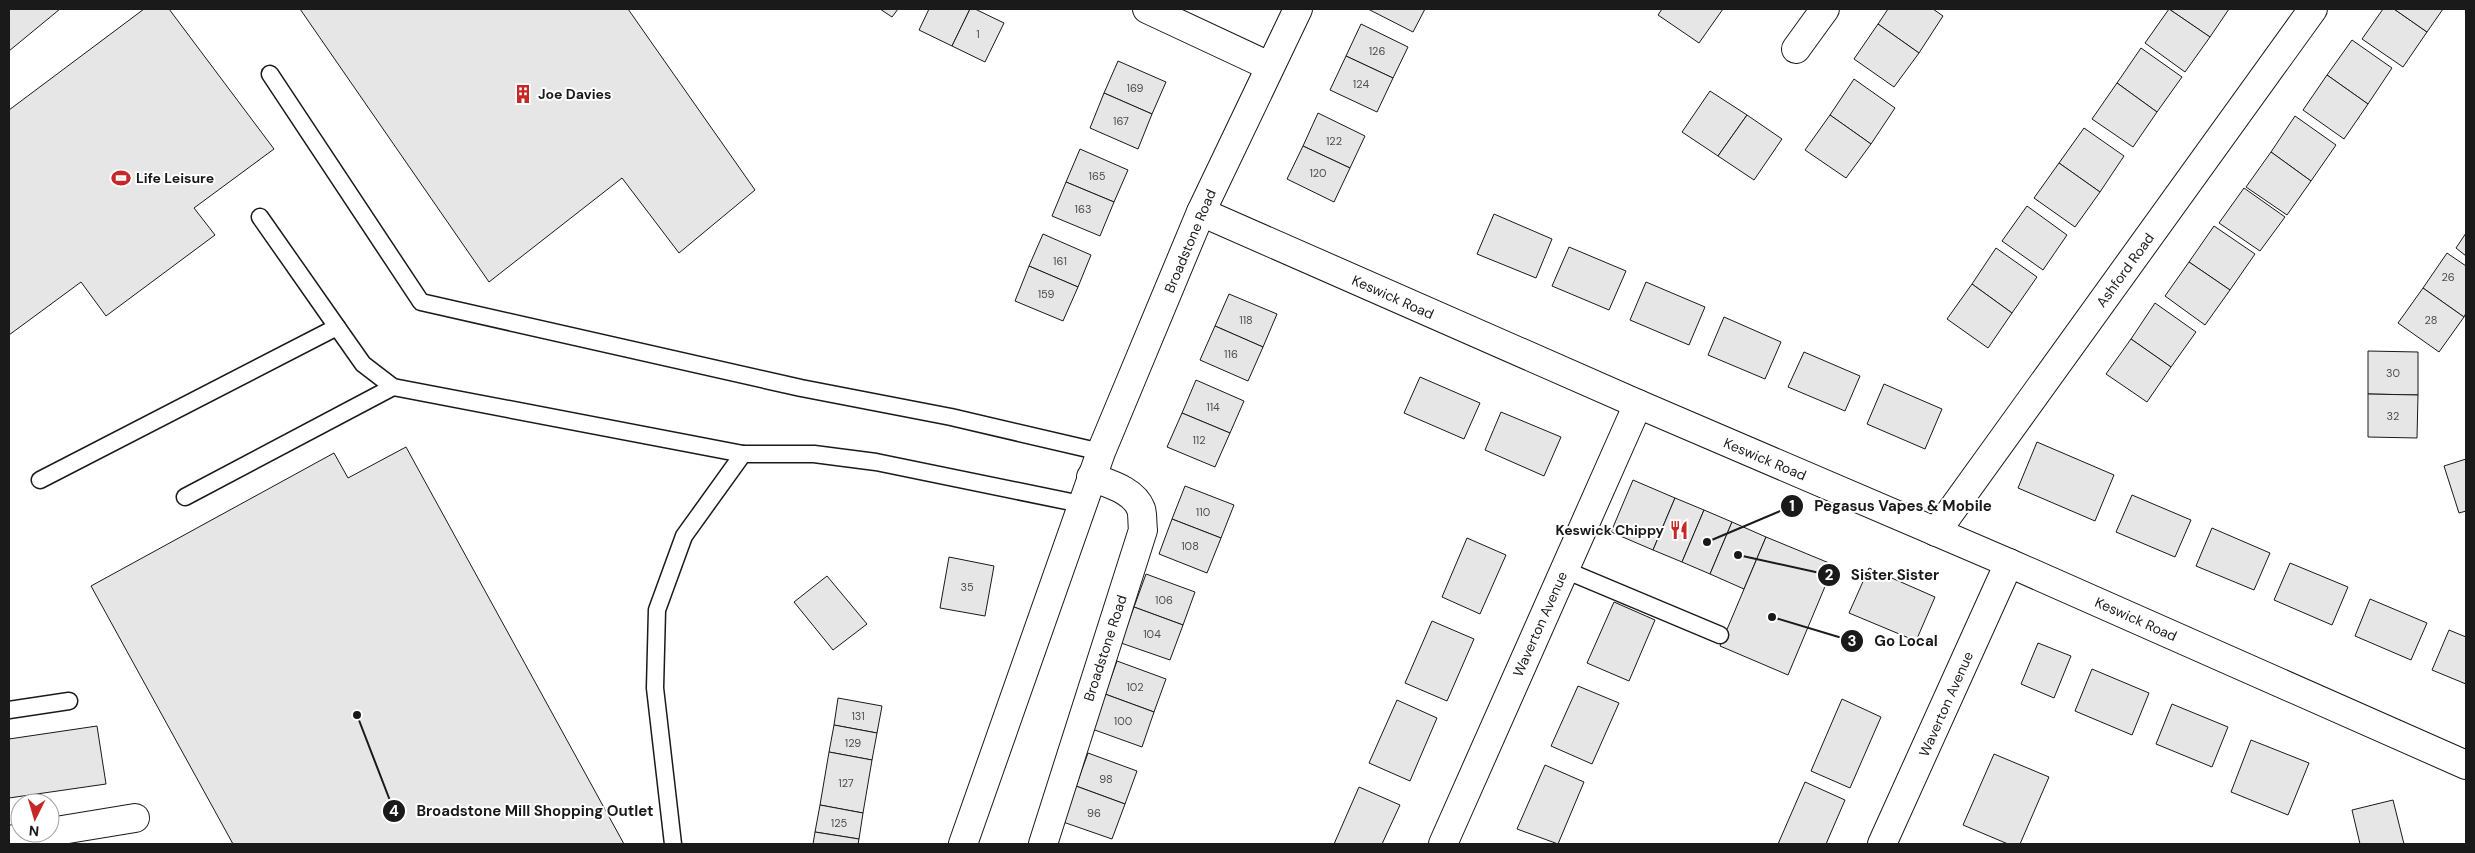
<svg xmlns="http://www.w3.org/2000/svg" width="2475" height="853" font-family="'DM Sans',sans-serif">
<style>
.building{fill:#e6e6e6;stroke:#1a1a1a}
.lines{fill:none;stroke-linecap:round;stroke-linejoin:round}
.service-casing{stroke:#1a1a1a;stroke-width:19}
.minor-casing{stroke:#1a1a1a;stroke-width:30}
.secondary-casing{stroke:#1a1a1a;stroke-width:30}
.service{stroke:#fff;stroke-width:16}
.minor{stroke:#fff;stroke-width:28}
.secondary{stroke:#fff;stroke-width:28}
.labels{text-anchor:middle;stroke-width:4;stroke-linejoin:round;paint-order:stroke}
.number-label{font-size:11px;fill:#4d4d4d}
.poi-label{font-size:14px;font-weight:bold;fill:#1a1a1a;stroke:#fff;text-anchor:start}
.street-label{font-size:14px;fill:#1a1a1a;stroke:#fff}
.leader{fill:none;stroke:#1a1a1a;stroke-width:2}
.callout-dot{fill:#1a1a1a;stroke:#fff;stroke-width:2}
.mark-label{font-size:15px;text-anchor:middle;font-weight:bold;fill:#fff}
.callout-label{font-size:15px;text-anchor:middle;font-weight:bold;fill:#1a1a1a;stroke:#fff;stroke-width:4;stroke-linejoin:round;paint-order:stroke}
</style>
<rect width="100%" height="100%" fill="#fff"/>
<g class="building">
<path d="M9,9H60L9,51Z"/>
<path d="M144,9H169L274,149L194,208L215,235L106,316L81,282L9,335V110Z"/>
<path d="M300,9H628L755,190L679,253L622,178L489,282Z"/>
<path d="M880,9H898L892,17Z"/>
<path d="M929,9H970L952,46L919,30Z"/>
<path d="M970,9H975L1004,23L985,62L952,46Z"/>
<path d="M1368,9H1425L1413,32Z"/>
<path d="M1662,9H1723L1699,43L1658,15Z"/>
<path d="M1888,9H1933L1943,16L1919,53L1878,24Z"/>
<path d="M2169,9H2229L2210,37Z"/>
<path d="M2169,9L2210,37L2185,72L2145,43Z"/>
<path d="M2383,9H2394L2427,32L2403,67L2362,39Z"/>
<path d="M2394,9H2443L2427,32Z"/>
<path d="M1361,24L1408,47L1393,78L1346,56Z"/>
<path d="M1878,24L1919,53L1894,87L1854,59Z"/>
<path d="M2352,40L2392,68L2368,104L2327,75Z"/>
<path d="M2141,48L2182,77L2157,112L2117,83Z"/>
<path d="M1346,56L1393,78L1377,112L1330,90Z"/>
<path d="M1118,61L1166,82L1152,114L1104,93Z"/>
<path d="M2327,75L2368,104L2344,139L2303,110Z"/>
<path d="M1854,79L1895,108L1871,144L1830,115Z"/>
<path d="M2117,83L2157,112L2133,147L2092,119Z"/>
<path d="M1710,91L1747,115L1718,156L1682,132Z"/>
<path d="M1104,93L1152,114L1138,149L1090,128Z"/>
<path d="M1318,113L1365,136L1350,168L1303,146Z"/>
<path d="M1747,115L1782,139L1754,180L1718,156Z"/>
<path d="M1830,115L1871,144L1846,178L1805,150Z"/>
<path d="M2295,116L2336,145L2311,181L2271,152Z"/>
<path d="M2084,128L2124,156L2100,192L2059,163Z"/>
<path d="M1303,146L1350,168L1334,202L1287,179Z"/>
<path d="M1080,149L1128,170L1114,202L1066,182Z"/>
<path d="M2271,152L2311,181L2287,215L2246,187Z"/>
<path d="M2059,163L2100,192L2075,227L2034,198Z"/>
<path d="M1066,182L1114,202L1100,236L1052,216Z"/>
<path d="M2244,188L2285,217L2260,251L2219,223Z"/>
<path d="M2027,206L2067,235L2043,270L2002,241Z"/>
<path d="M1494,214L1552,239L1536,278L1477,254Z"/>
<path d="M2214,226L2255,254L2230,290L2189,262Z"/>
<path d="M2466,233V256L2456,248Z"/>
<path d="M1043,234L1091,255L1078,287L1029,266Z"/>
<path d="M1569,247L1626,271L1609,310L1552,286Z"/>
<path d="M1996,248L2037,277L2012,313L1972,284Z"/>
<path d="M2447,253L2466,266V313L2464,317L2423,288Z"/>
<path d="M2189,262L2230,290L2205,325L2165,296Z"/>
<path d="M1029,266L1078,287L1063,321L1015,301Z"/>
<path d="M1646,282L1705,307L1689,345L1630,320Z"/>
<path d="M1972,284L2012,313L1988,348L1947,319Z"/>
<path d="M2423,288L2464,317L2439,352L2398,323Z"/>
<path d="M1229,294L1277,314L1263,347L1215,326Z"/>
<path d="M2155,303L2196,332L2171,367L2131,339Z"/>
<path d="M1724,317L1781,342L1765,379L1708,355Z"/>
<path d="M1215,326L1263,347L1248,381L1200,360Z"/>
<path d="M2131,339L2171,367L2147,402L2106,374Z"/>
<path d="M2368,351L2418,352V395L2368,394Z"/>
<path d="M1804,352L1860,376L1845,411L1788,387Z"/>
<path d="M1420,377L1480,403L1464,439L1404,413Z"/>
<path d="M1196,380L1244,401L1230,433L1182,413Z"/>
<path d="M1884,384L1942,409L1925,449L1867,424Z"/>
<path d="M2368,394L2418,395L2417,438L2368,437Z"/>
<path d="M1501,412L1561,437L1544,476L1485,450Z"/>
<path d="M1182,413L1230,433L1215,467L1167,447Z"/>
<path d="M2037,442L2114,475L2095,521L2018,488Z"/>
<path d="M406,447L624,844H233L91,586L334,453L348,478Z"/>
<path d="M2466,459V511L2459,513L2444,466Z"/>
<path d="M1633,480L1675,498L1653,550L1611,532Z"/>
<path d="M1185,486L1234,505L1221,538L1172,519Z"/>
<path d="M2132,495L2191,520L2175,557L2116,532Z"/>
<path d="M1675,498L1704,510L1682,562L1653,550Z"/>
<path d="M1704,510L1732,522L1710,574L1682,562Z"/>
<path d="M1172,519L1221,538L1207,573L1159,554Z"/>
<path d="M1732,522L1766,537L1744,589L1710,574Z"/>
<path d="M2212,528L2270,553L2254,590L2196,566Z"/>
<path d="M1766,537L1834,565L1788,675L1720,646Z"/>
<path d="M1467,538L1506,555L1480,614L1442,597Z"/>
<path d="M949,557L994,566L985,616L940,608Z"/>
<path d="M2290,563L2348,587L2332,625L2274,600Z"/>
<path d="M1869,568L1935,597L1916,641L1849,613Z"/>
<path d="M1146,574L1195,592L1183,625L1134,607Z"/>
<path d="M827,576L867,624L833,650L794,602Z"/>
<path d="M2370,599L2427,623L2411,660L2355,636Z"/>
<path d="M1614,602L1655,620L1629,681L1587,663Z"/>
<path d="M1134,607L1183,625L1170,660L1121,643Z"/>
<path d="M1432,621L1474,639L1447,701L1405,683Z"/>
<path d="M2449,630L2466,637V684L2432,670Z"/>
<path d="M2038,643L2071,656L2054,698L2021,684Z"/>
<path d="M1117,661L1166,679L1154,712L1105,694Z"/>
<path d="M2092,669L2149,693L2132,735L2075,711Z"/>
<path d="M1578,686L1619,703L1592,764L1551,746Z"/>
<path d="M1105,694L1154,712L1142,747L1092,729Z"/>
<path d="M838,698L882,706L877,733L834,725Z"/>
<path d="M1842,699L1881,717L1850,788L1811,771Z"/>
<path d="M1397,700L1437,718L1410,781L1369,763Z"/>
<path d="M2172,704L2228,727L2212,767L2156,744Z"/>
<path d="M834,725L877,733L872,760L829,752Z"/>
<path d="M97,726L106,784L9,798V739Z"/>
<path d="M2251,740L2309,763L2288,815L2231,792Z"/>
<path d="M829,752L872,760L863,813L820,805Z"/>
<path d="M1088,753L1137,771L1125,804L1076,786Z"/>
<path d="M1994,754L2049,777L2020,844H2008L1963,825Z"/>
<path d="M1545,765L1584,782L1558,844L1517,829Z"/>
<path d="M1805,782L1845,800L1826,844H1778Z"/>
<path d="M1076,786L1125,804L1112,839L1063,822Z"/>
<path d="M1359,787L1400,805L1382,844H1334Z"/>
<path d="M2393,800L2404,844H2360L2352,810Z"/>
<path d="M820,805L863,813L859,839L815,832Z"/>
<path d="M815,832L859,839L858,844H813Z"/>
</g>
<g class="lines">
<g class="service-casing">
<g id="service">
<path d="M270,74L421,302L801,388L951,417L1101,452"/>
<path d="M260,217L337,327"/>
<path d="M40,480L337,327L363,364L393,387L743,454"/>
<path d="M185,497L393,387"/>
<path d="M1565,570L1720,635"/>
<path d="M9,710L69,701"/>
<path d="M673,844L655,688L657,610L684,536L743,454H814L876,462L1081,504"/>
</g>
</g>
<g class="minor-casing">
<g id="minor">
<path d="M1147,9L1269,66"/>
<path d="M1796,49L1825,9"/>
<path d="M1201,212L1638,404L2009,563L2466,765"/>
<path d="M1936,532L2313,9"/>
<path d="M50,832L135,818"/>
<path d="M9,840L47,833"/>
<path d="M1043,844L1143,530C1142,524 1143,515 1141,509C1134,490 1109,484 1091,477"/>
<path d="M1443,844L1638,404"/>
<path d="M1882,844L2009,563"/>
</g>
</g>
<g class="secondary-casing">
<path id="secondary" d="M963,844L1101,452L1201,212L1298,9"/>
</g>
<use href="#service" class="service"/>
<use href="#minor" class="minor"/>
<use href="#secondary" class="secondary"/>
</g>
<defs>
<g id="building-bare" transform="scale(1.5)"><path d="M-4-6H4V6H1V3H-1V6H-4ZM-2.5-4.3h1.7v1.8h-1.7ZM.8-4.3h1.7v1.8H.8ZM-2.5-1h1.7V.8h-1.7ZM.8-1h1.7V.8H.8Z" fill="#c62828" stroke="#fff" stroke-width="2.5" paint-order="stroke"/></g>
<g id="stadium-bare" transform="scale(1.5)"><path d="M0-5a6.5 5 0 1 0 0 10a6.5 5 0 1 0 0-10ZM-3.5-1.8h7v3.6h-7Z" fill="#c62828" stroke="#fff" stroke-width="2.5" paint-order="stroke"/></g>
<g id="restaurant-bare" transform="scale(1.5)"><path d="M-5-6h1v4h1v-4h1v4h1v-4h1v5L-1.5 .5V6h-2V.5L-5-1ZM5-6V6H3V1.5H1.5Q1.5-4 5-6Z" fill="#c62828" stroke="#fff" stroke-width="2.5" paint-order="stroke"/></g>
</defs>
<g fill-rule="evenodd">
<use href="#building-bare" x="523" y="94"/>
<use href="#stadium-bare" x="121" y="178"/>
<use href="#restaurant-bare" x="1679" y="530"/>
</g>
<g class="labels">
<g class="number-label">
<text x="978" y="38">1</text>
<text x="1377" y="55">126</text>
<text x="1361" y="88">124</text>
<text x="1135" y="92">169</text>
<text x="1121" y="125">167</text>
<text x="1334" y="145">122</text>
<text x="1318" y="177">120</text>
<text x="1097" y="180">165</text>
<text x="1083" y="213">163</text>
<text x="1060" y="265">161</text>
<text x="2448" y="281">26</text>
<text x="1046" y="298">159</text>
<text x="1246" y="324">118</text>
<text x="2431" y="324">28</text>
<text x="1231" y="358">116</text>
<text x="2393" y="377">30</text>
<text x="1213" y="411">114</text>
<text x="2393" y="420">32</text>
<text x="1199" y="444">112</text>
<text x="1203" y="516">110</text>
<text x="1190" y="550">108</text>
<text x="967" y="591">35</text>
<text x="1164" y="604">106</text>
<text x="1152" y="638">104</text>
<text x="1135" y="691">102</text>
<text x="858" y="720">131</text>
<text x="1123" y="725">100</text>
<text x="853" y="747">129</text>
<text x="1106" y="783">98</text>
<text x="846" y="787">127</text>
<text x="1094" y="817">96</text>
<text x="839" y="827">125</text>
</g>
<g class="poi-label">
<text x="538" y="99">Joe Davies</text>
<text x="136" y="183">Life Leisure</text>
<text x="1664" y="535" text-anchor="end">Keswick Chippy</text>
</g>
<g class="street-label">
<text transform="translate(1190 241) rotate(-67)" y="5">Broadstone Road</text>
<text transform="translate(2125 270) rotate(-54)" y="5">Ashford Road</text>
<text transform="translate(1393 297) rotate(24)" y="5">Keswick Road</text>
<text transform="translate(1765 459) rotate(23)" y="5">Keswick Road</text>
<text transform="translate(2136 619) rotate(24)" y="5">Keswick Road</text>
<text transform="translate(1540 624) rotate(-66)" y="5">Waverton Avenue</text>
<text transform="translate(1105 648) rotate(-72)" y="5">Broadstone Road</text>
<text transform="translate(1946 704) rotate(-66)" y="5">Waverton Avenue</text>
</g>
</g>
<path class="leader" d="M1707 542L1792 506M1738 555L1829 575M1772 617L1852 641M357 715L394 811"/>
<g class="callout-dot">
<circle cx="1707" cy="542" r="5"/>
<circle cx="1738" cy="555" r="5"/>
<circle cx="1772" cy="617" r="5"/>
<circle cx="357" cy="715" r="5"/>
<circle cx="1792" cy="506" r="12"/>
<circle cx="1829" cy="575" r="12"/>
<circle cx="1852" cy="641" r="12"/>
<circle cx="394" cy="811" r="12"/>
</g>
<g class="mark-label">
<text x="1792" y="511">1</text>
<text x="1829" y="580">2</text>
<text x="1852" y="646">3</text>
<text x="394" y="816">4</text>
</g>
<g class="callout-label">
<text x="1903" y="511">Pegasus Vapes &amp; Mobile</text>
<text x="1895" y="580">Sister Sister</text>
<text x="1906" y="646">Go Local</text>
<text x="535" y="816">Broadstone Mill Shopping Outlet</text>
</g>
<rect width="2475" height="853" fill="none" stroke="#1a1a1a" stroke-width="20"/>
<g transform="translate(35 818) rotate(185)"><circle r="24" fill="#ffffff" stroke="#a3a3a3"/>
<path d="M0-4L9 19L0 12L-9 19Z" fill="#c62828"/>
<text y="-8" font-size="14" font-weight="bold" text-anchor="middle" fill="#1a1a1a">N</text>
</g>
</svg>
